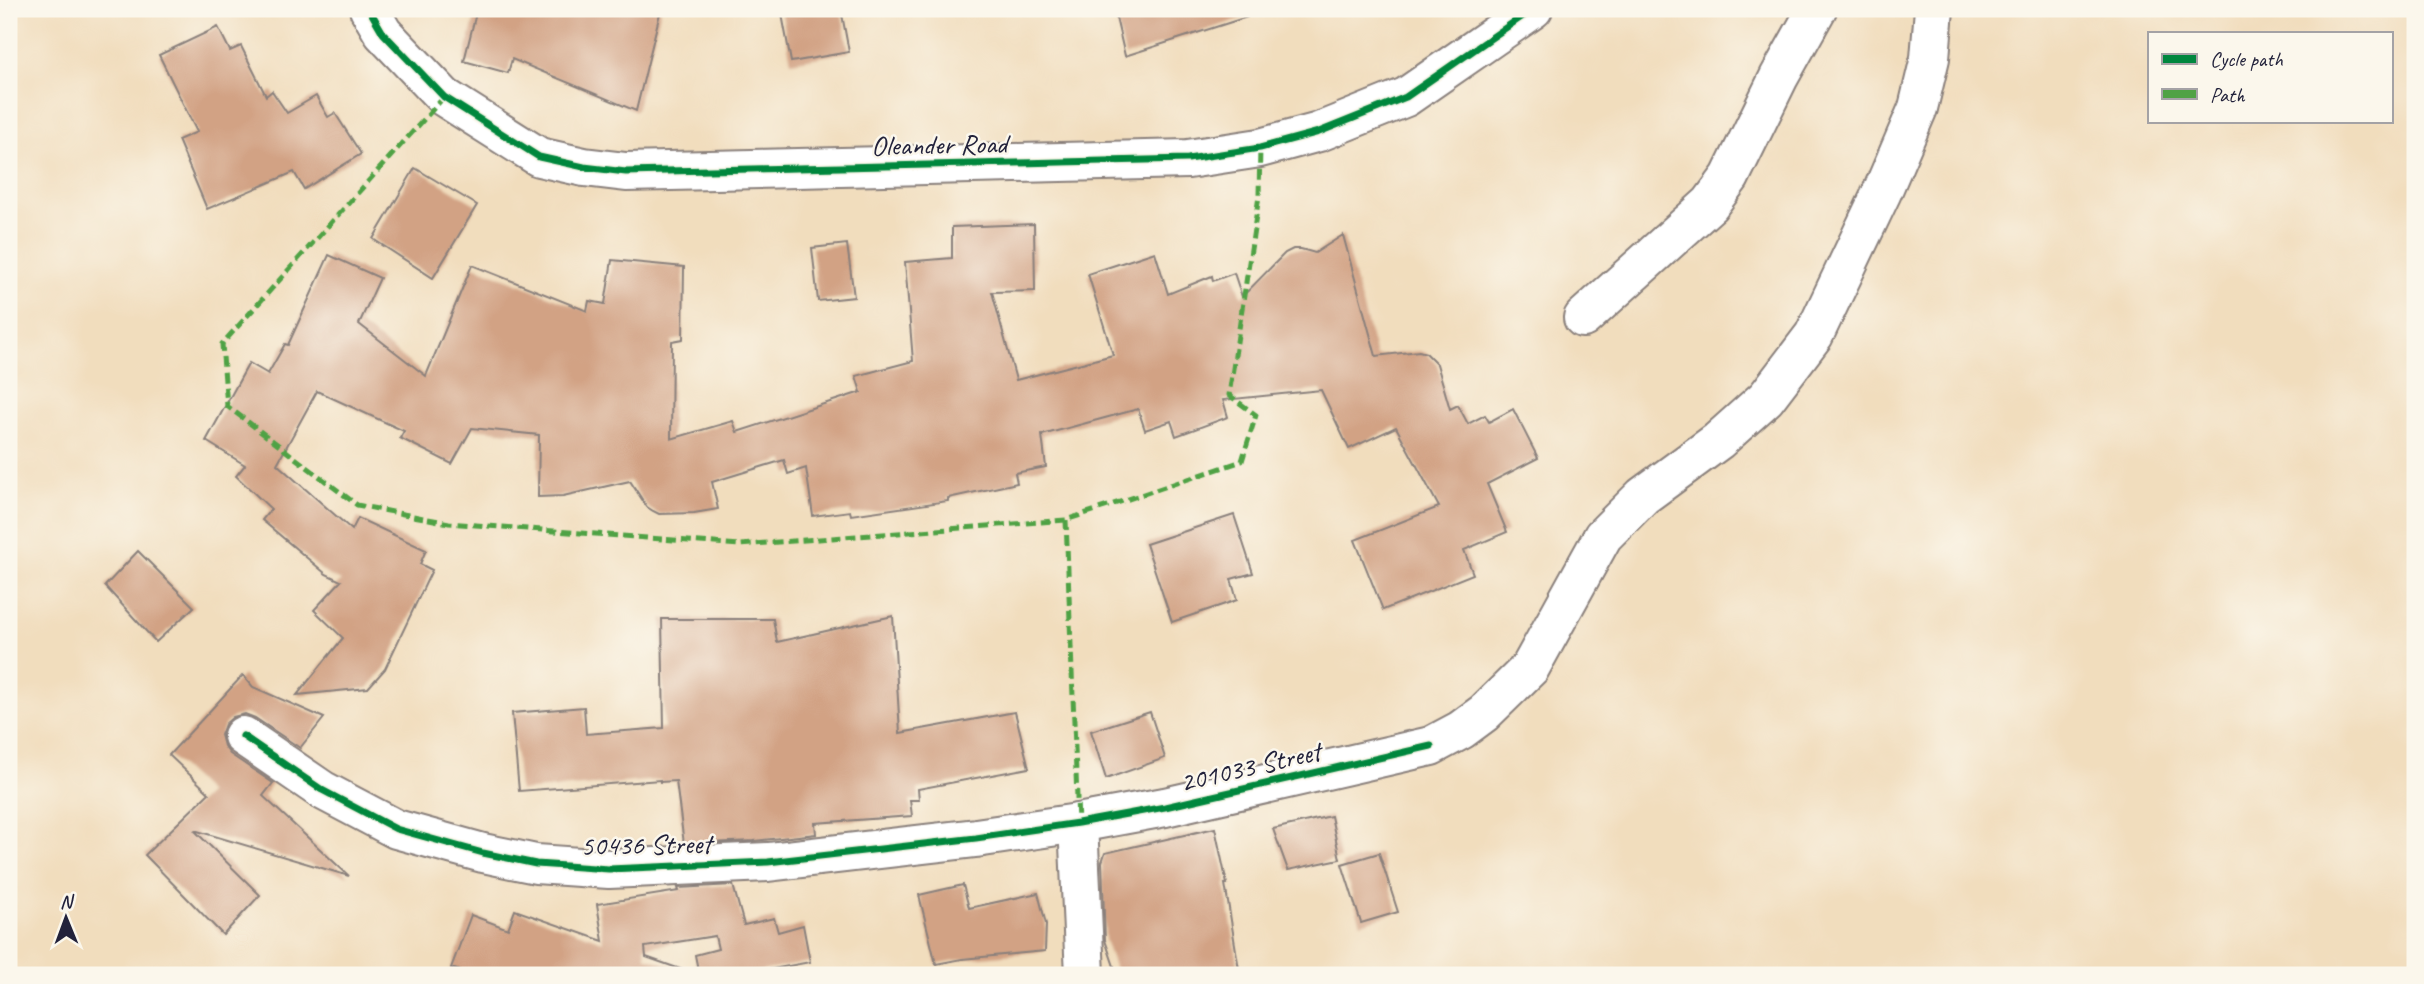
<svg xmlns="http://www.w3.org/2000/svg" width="2424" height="984" font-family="Caveat,sans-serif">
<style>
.building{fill:#d2a284}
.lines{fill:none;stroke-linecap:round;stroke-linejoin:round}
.minor-casing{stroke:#8a807c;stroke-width:42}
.minor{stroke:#fff;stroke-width:38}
.quiet{stroke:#50a245;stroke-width:5;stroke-dasharray:10 5;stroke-linecap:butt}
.cycleway-casing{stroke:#fbf7ec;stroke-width:11}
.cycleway{stroke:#00873e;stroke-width:7}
.labels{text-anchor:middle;stroke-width:5;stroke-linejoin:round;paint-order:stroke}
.street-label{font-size:28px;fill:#22223b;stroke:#fbf7ec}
</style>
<rect width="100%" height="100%" fill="#fbf7ec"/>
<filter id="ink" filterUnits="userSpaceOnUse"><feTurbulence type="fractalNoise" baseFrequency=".0143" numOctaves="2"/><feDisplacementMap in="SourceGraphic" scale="14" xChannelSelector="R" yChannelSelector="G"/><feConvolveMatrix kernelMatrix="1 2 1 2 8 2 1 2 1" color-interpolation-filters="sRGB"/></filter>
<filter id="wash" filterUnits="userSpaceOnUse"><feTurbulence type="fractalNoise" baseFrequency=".00686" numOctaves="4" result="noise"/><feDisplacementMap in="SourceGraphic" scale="28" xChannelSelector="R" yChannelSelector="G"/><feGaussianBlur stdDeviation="1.57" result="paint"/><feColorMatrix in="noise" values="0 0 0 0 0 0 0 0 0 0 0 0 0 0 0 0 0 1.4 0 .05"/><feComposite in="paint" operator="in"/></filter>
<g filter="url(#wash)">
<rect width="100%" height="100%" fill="#f1ddbd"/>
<g id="blocks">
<g class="building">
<path d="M477,9H661L636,111L512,59L508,73L464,61Z"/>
<path d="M781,9H841L849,52L791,62Z"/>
<path d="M1114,9H1246L1247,17L1125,56Z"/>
<path d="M218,27L230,51L241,46L266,96L272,91L287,113L316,96L328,117L335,113L361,154L304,189L294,172L207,209L178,140L197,132L159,55Z"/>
<path d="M415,168L477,205L433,278L373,239Z"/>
<path d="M1034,224L1035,291L992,292L1016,380L1113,355L1088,274L1155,252L1168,294L1212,276L1213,281L1234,273L1242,297L1285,253L1293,249H1301L1315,253L1343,235L1376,356L1419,351L1426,353L1437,364L1450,409L1458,405L1468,424L1485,415L1489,422L1513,409L1538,458L1487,484L1507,532L1464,550L1473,574L1383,610L1355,540L1439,507L1396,427L1349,449L1321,390L1223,400L1228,417L1176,436L1171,421L1145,430L1138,409L1042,435L1046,467L1015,473L1017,483L948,498V501L851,515L850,511L813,516L806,468L788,474L784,460L712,482L718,509L694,513L659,514L653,511L647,507L630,481L563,496L538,497L539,435L472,428L452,464L400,438L404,431L317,391L277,464L352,530L358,518L426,550L420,564L432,570L385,669L368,688L297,695L343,638L314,610L341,581L326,574L262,520L271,509L236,476L245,465L206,441L249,363L268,374L285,344L288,345L329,255L380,278L359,324L426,376L472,265L587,311L589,301L605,304L612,260L684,267L683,339L672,341L671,439L733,421L737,432L861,392L856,376L913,361L905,262L952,258V227Z"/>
<path d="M847,244L854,297L818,301L812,248Z"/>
<path d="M1234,515L1253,573L1231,579L1237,600L1172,622L1146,544Z"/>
<path d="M138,551L194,607L156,642L105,586Z"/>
<path d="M893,616L900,733L1015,712L1029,768L918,789L919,800H910L912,816L815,823L816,834L754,841L684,844L676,781L660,782V780L519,791L512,713L584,707L586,734L664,728L662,619H773L777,642Z"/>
<path d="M243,675L253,687L324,718L300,748L255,718L245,714L233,717L225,724L221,735L224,746L230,754L273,783L263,796L349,876L194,830L260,895L223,935L145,855L209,793L169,755Z"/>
<path d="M1150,712L1165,758L1106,779L1091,731Z"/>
<path d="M1331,816L1340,859L1288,870L1273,829Z"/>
<path d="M1215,828L1227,884H1225L1240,975H1117L1105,940L1102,862L1105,853Z"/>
<path d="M1379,853L1398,912L1361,923L1342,864Z"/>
<path d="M733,885L744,925L774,918L778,932L803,925L810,962L741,975H699L695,955L718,949L715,936L645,947L646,957L683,970V975H473L451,968L471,915L508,929L515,910L603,941L597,904L679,891L678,888Z"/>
<path d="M963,885L969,908L1038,893L1046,924L1045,951L962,959L936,964L919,895Z"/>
</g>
</g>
</g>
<g filter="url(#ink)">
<use href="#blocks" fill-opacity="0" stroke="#8a807c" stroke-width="2"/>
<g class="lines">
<g class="minor-casing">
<g id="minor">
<path d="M369,9L383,33L444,97L539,157L584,167L626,172L1188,159L1260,148L1319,132L1406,97L1533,9"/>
<path d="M1583,318L1710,204L1730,177L1779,77L1817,9"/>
<path d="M243,736L322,790L396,829L483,853L536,864L609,869L768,862L976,838L1078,823L1165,807L1431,746L1461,730L1484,713L1530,668L1603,536L1643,496L1718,441L1766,398L1814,335L1882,192L1918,108L1930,58L1934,9"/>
<path d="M1078,823L1085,975"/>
</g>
</g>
<use href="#minor" class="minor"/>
<g class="quiet">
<path d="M444,97L222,344L227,406L357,505L449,523L740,545L1066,520L1242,461L1256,415L1229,395L1259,196L1260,148"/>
<path d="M1066,520L1078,823"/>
</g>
<g class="cycleway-casing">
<g id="cycleway">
<path d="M369,9L383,33L444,97L539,157L584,167L626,172L1188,159L1260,148L1319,132L1406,97L1533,9"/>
<path d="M243,736L322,790L396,829L483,853L536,864L609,869L768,862L976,838L1078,823L1165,807L1431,746"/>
</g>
</g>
<use href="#cycleway" class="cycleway"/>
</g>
</g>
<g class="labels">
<g class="street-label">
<text transform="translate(939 144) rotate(-1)" y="10">Oleander Road</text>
<text transform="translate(1250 766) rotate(-13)" y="10">201033 Street</text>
<text transform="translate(646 844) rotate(-1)" y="10">50436 Street</text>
</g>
</g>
<rect width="2424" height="984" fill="none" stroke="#fbf7ec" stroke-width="35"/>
<rect x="2148" y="32" width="245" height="91" fill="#fbf7ec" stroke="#a4a2a5" stroke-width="2"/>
<rect x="2162" y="54" width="35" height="10" fill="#00873e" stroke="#a4a2a5" stroke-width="2"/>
<text x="2210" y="66" font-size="21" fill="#22223b">Cycle path</text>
<rect x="2162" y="89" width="35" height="10" fill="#50a245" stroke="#a4a2a5" stroke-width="2"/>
<text x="2210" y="102" font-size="21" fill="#22223b">Path</text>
<g transform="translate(66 918) rotate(359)" stroke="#fbf7ec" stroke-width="5" paint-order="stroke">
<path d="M0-5L12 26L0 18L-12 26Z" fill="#22223b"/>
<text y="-10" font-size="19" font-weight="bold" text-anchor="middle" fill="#22223b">N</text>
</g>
</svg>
